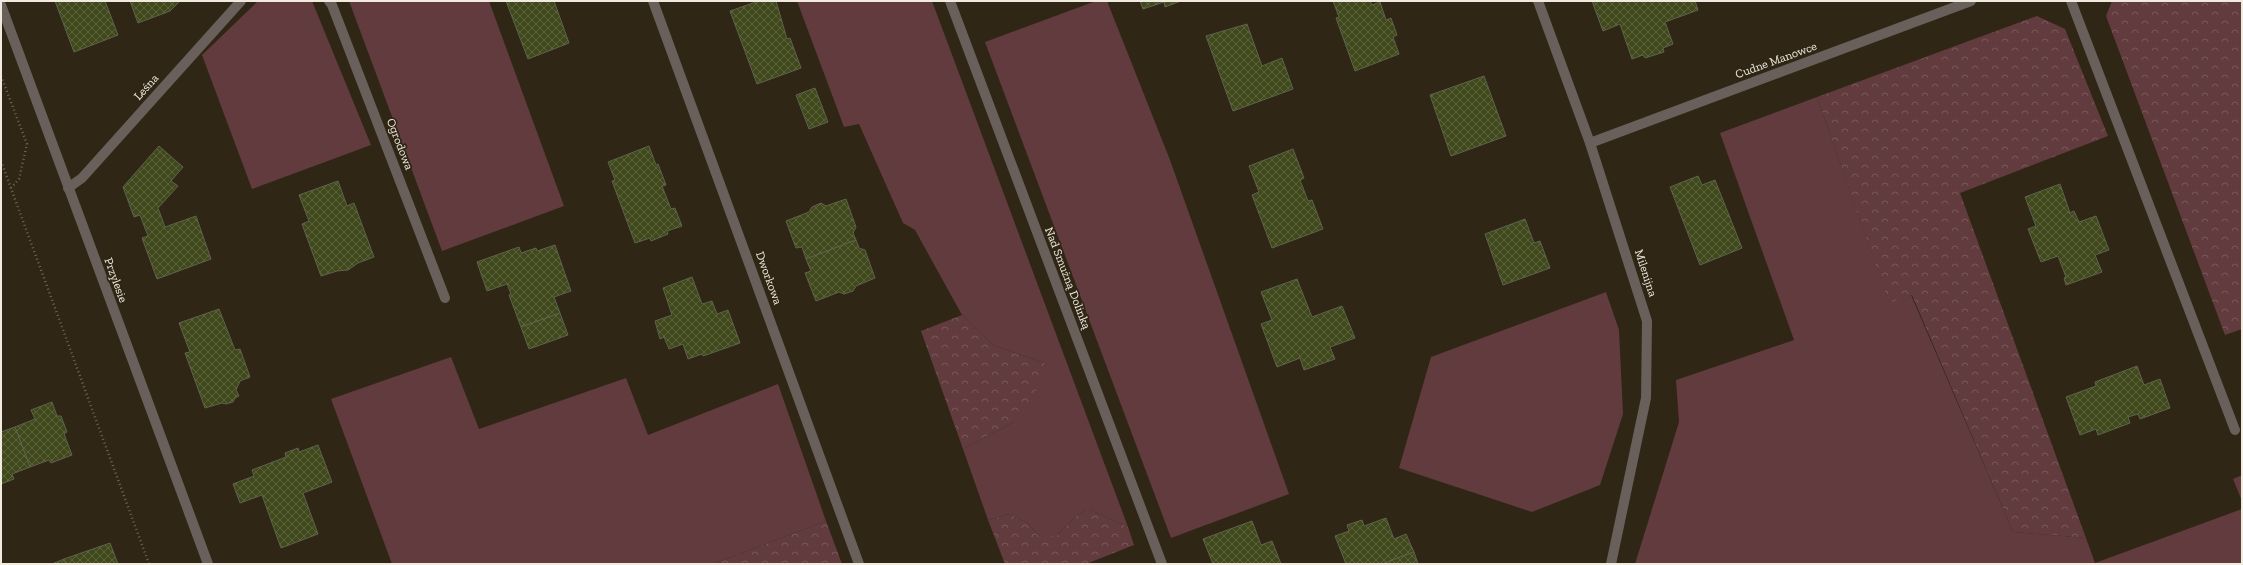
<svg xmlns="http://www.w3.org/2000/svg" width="2243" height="565" font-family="'Zilla Slab',serif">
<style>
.green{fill:#623b3e}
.forest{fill:url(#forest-crowns)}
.building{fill:url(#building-cross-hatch);stroke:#5e634f}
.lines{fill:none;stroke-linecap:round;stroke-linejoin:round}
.path{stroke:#6f6758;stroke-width:2.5;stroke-dasharray:1 3;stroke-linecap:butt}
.minor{stroke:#69605b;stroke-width:10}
.labels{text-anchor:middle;stroke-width:3.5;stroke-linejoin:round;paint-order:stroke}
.street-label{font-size:12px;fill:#f0eadf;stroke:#2f2615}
</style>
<defs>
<pattern id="forest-crowns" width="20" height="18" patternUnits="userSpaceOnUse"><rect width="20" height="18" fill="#623b3e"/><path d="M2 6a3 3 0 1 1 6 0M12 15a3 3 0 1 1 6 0" fill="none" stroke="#795859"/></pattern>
<pattern id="building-cross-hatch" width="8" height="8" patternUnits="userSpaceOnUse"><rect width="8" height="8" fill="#40491b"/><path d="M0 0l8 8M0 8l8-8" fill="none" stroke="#5c633c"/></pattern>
</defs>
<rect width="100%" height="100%" fill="#2f2615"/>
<g class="green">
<path d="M258,1H312L371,145L252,189L202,55Z"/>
<path d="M349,1H489L564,206L442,251Z"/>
<path d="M797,1H932L1128,527L1088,509L1075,517L1056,536H1039L1028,523L1009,514L988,520L963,449L1014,422L1047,364L993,345L962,315L915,230L903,223L859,124L844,127Z"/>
<path d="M1096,1H1107L1170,160L1289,494L1171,538L985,42Z"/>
<path d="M1817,97L1889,302L1911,295L2013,532L2086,538L2095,563L2242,509V564H1635L1679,422L1676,380L1794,340L1720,133Z"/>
<path d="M1606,292L1619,330L1623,414L1600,485L1532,512L1399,468L1431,357Z"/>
<path d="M451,357L479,429L626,378L648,435L778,384L826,521L713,564H392L331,399Z"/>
<path d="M2242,475V501L2233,479Z"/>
</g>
<g class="forest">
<path d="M2112,1H2242V329L2225,335L2106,16Z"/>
<path d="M2037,16L2065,29L2108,136L1960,193L2086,538L2013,532L1912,295L1889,303L1817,97Z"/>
<path d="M962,315L993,345L1047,364L1031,403L1014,422L963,449L921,331Z"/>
<path d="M1088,509L1128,527L1134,545L1086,564H1005L988,520L1009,514L1028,523L1039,536H1056L1075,517Z"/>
<path d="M826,521L842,564H713Z"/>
</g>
<g class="building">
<path d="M55,1H105L118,35L74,52Z"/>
<path d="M130,1H180L170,11L138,23Z"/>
<path d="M506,1H554L569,43L528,59Z"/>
<path d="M759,1H776L787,39L790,38L801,68L757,84L730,11Z"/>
<path d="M1140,1H1181L1165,7L1164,2L1143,9Z"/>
<path d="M1333,1H1370L1372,5L1380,2L1386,20L1391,18L1397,35L1393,37L1399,54L1355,71L1336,18L1339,17Z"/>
<path d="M1592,1H1695L1698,10L1665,22L1673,44L1663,48L1664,52L1645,58L1643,55L1632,59L1620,24L1603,31Z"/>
<path d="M1247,24L1262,66L1282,58L1293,89L1233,111L1206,36Z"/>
<path d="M1484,76L1506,136L1451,156L1430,95Z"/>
<path d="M815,88L828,122L809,129L796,95Z"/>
<path d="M159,146L183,167L171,181L178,186L158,208L165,227L196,216L211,259L157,279L142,238L148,236L140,215L134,217L123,187Z"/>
<path d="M649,146L656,165L658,164L666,185L662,186L671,209L675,208L682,226L667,231L668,234L651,241L650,238L635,243L612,181L615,180L608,162Z"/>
<path d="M1293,149L1304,178L1300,180L1308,201L1312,200L1323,229L1272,248L1252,195L1259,192L1249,166Z"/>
<path d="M1698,176L1702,185L1715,180L1742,248L1700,265L1670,187Z"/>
<path d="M338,181L347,206L354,203L374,257L358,263L348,270L337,271L321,276L302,224L309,221L299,195Z"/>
<path d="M2060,184L2070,213L2074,211L2079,222L2096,216L2109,250L2095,255L2102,272L2066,285L2064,278L2066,277L2058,256L2041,262L2028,229L2036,226L2025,197Z"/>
<path d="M846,199L856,227L853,233L856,240L806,259L802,247L796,248L786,221L809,212L812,207L821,203L826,206Z"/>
<path d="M1525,219L1534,243L1540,241L1550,268L1503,285L1485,234Z"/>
<path d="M856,240L859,248L865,250L875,278L856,286L853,291L844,294L839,292L816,301L805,273L811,271L806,259Z"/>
<path d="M555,245L571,291L554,297L560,313L521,327L509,295L511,294L507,284L487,291L477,262L519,247L521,253L536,248L537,251Z"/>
<path d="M692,277L702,304L712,301L717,314L728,310L740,343L703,356L702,354L688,359L683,344L669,349L664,337L660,339L655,321L672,315L663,288Z"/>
<path d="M1297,279L1312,317L1342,306L1355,338L1330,347L1335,359L1304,370L1300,358L1277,367L1261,324L1272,320L1261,292Z"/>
<path d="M219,309L235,350L240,349L250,377L240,381L236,390L239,396L235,398L233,402L226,404L222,403L205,408L185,353L190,352L179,323Z"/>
<path d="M560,313L568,335L529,349L521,327Z"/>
<path d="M2137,366L2144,385L2160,379L2170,408L2140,419L2138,414L2128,417L2130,423L2098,435L2096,429L2080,435L2066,397L2096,386L2095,382Z"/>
<path d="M52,402L57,416H61L67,432L64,434L72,455L51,463L49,460L30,467L15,427L35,419L31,410Z"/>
<path d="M15,427L30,467L12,474L14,479L1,484V432Z"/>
<path d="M318,445L332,482L303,493L318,534L281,548L262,495L240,503L233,484L254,476L252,470L286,457L285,453L298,448L299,452Z"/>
<path d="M1386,518L1394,539L1406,534L1414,552L1382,564H1346L1335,536L1349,531L1347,525L1362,520L1364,526Z"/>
<path d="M1252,521L1261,545L1272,541L1281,564H1213L1203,539Z"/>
<path d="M110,543L118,564H66L64,559Z"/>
<path d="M1414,552L1418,564H1382L1400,557Z"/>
<path d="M64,559L66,564H52Z"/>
</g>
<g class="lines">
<g class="path">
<path d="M1,76L27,144L19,179L11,188"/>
<path d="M1,161L149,564"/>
</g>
<g class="minor">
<path d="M329,1L332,5L445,298"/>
<path d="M653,1L859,564"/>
<path d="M950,1L1162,564"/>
<path d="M1538,1L1590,143L1647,321L1646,398L1611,564"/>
<path d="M2071,1L2235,430"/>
<path d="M1,5L208,564"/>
<path d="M1590,143L1971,1"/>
<path d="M68,188L82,178L241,1"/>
</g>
</g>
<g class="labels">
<g class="street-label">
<text transform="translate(1776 60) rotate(-20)" y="4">Cudne Manowce</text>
<text transform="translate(146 87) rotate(-48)" y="4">Leśna</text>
<text transform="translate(400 144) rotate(69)" y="4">Ogrodowa</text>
<text transform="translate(1646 273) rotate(72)" y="4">Milenijna</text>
<text transform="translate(769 278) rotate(70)" y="4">Dworkowa</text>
<text transform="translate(1068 278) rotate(69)" y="4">Nad Smużną Dolinką</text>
<text transform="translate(116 280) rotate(70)" y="4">Przylesie</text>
</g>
</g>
<rect width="2243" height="565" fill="none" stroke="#f0eadf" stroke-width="4"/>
</svg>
